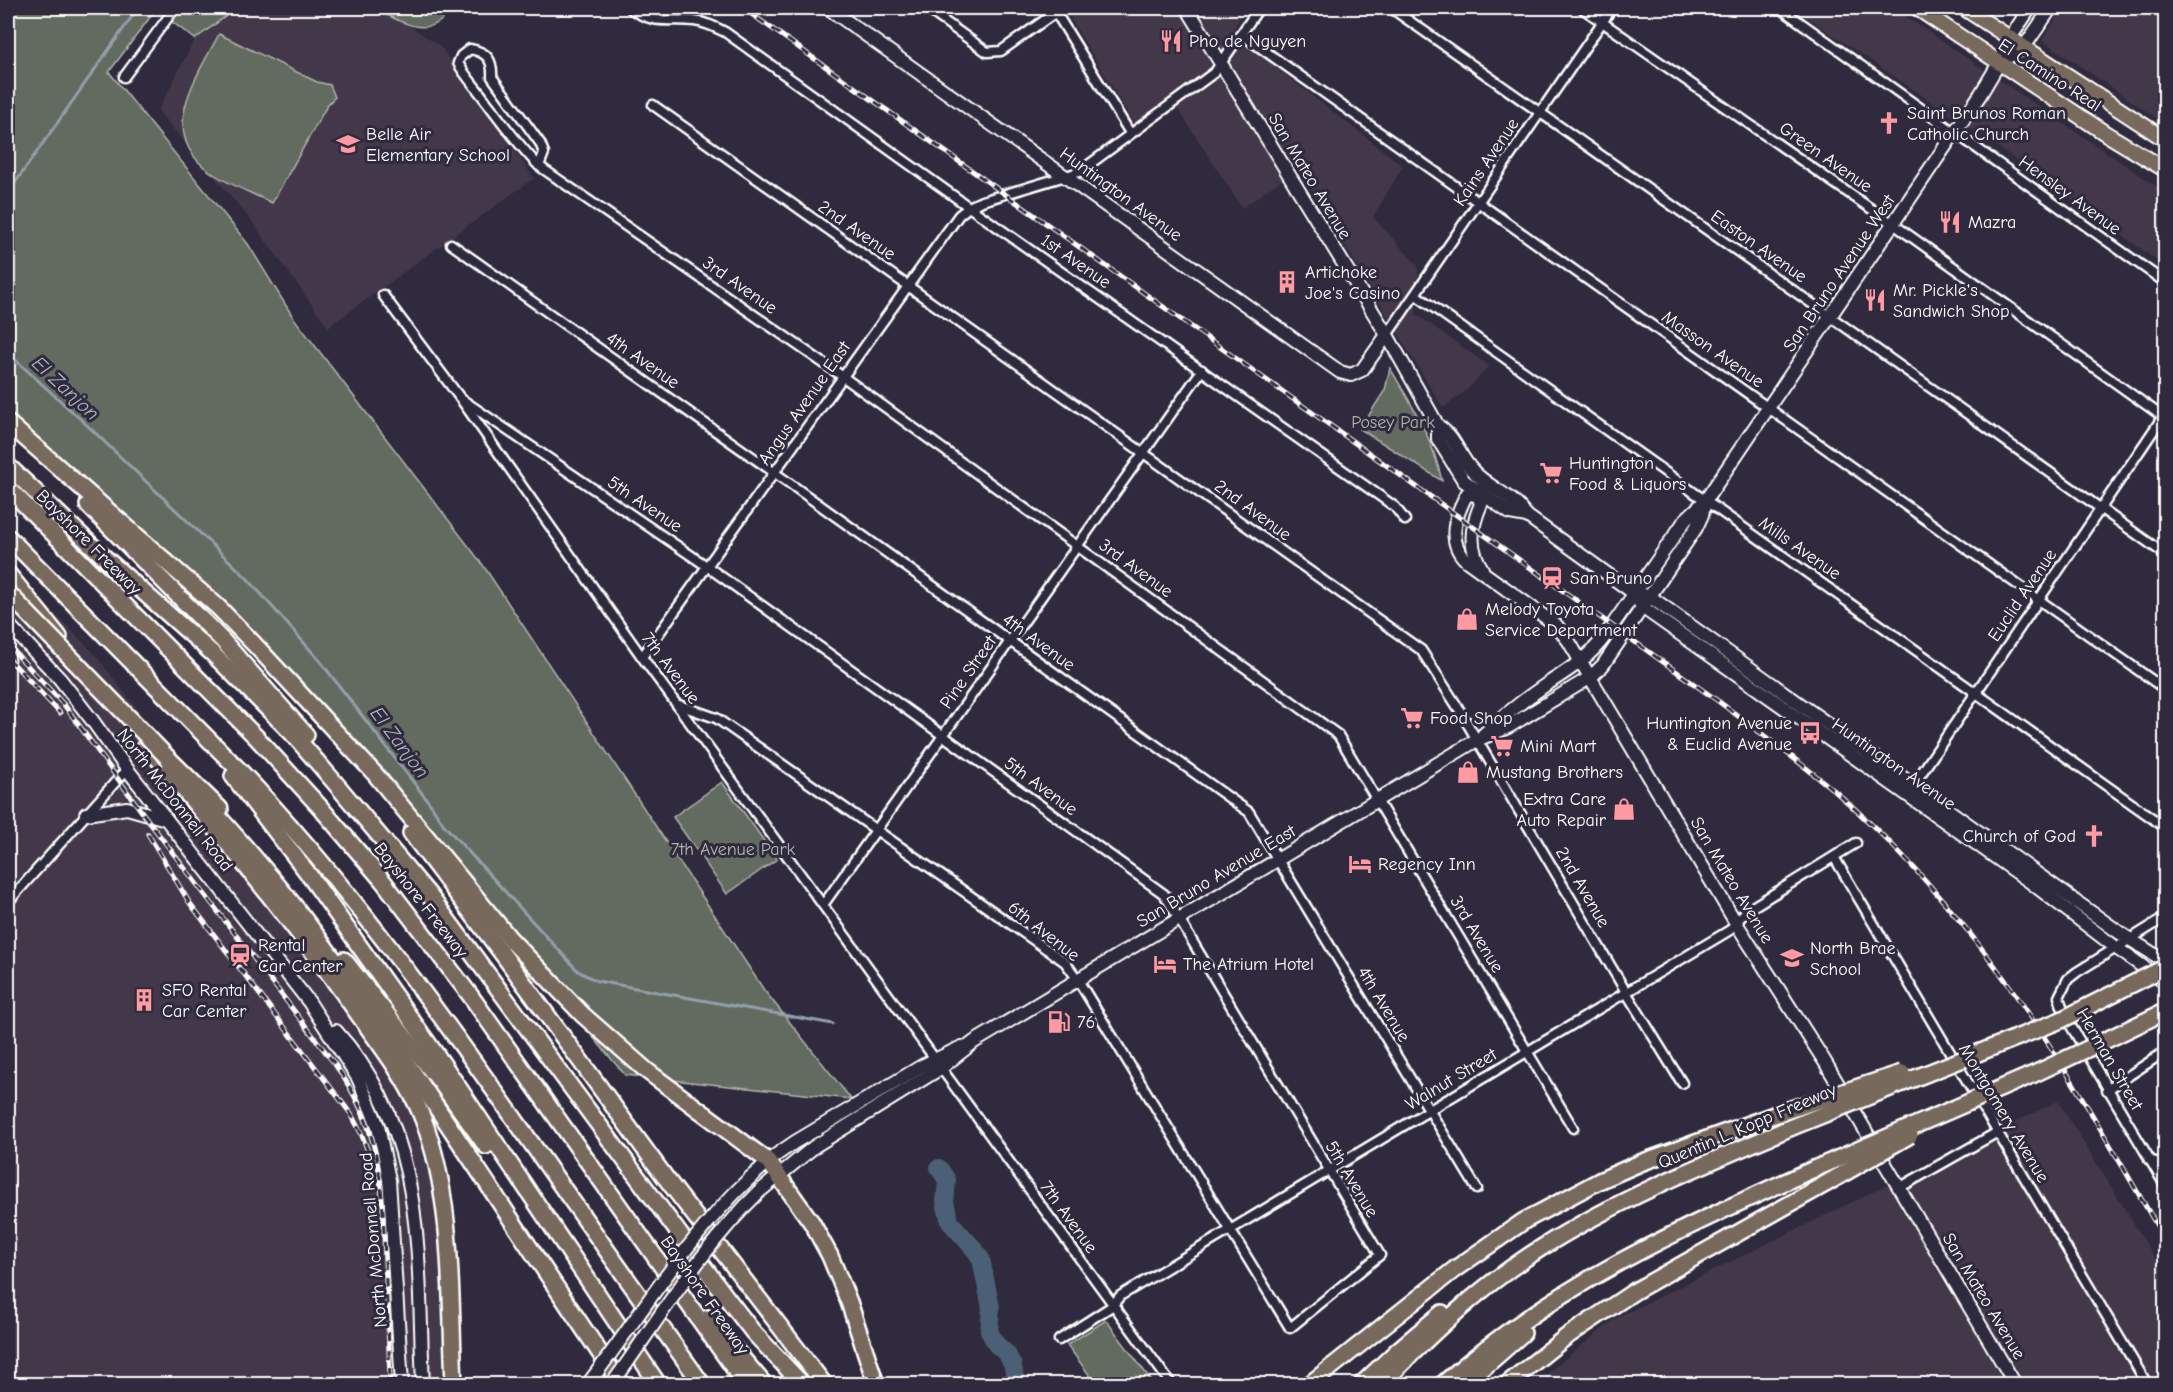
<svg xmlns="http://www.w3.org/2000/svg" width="2173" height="1392" font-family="'Comic Neue',sans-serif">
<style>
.built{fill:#433849}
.green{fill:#646b5e;stroke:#b2b5ae;stroke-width:1.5}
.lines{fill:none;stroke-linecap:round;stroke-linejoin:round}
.stream{stroke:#93a0ad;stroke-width:3}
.river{stroke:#4b6176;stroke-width:18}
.street-casing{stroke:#fff;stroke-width:13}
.secondary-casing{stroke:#fff;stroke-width:16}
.primary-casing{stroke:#fff;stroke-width:18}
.highway-casing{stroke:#fff;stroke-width:20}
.street{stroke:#2f2a3d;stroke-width:8}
.secondary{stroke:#2f2a3d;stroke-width:12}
.primary{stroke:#77695c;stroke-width:14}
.highway{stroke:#77695c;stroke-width:15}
.rail-casing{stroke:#fff;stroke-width:5}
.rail{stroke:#2f2a3d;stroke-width:3;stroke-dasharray:9;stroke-linecap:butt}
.secondary-bridge-casing{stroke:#fff;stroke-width:16;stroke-linecap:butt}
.highway-bridge-casing{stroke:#fff;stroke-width:20;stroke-linecap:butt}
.secondary-bridge{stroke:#2f2a3d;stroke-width:12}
.highway-bridge{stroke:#77695c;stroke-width:15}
.labels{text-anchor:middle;stroke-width:6;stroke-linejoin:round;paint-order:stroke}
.poi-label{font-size:18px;fill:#fff;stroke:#2f2a3d;text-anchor:start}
.street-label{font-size:18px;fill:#fff;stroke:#2f2a3d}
.park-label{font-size:18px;fill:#b2b5ae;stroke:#2f2a3d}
.water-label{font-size:20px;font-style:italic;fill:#aeb8c1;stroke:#2f2a3d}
</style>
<rect width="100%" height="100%" fill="#2f2a3d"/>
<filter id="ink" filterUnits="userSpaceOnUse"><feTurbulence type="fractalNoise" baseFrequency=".0167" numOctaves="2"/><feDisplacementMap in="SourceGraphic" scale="12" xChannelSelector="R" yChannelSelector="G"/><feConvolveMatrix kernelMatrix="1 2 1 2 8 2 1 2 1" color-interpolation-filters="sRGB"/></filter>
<g filter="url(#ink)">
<g class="built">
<path d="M237,8H383L440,46L534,178L328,327L250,219L158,111L195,39Z"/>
<path d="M1064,8H1246L1231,33L1403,166L1373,217L1418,266L1416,314L1489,366L1468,389L1443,408L1298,168L1242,208L1178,109L1141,135Z"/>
<path d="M1793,8H1893L2165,192V266L1982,136Z"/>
<path d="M2063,8H2165V124L2042,40Z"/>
<path d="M8,567L93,652L212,805L428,1101L441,1144L446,1190L453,1384H8Z"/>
<path d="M2058,1101L2165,1274V1384H1534L1616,1318Z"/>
</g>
<g class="green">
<path d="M8,8H157L109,72L248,244L293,317L483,565L764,990L851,1099L625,1075L357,758L216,601L8,411Z"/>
<path d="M180,8H237L195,39L171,21Z"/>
<path d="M373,8H451C432,43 400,21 373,8Z"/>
<path d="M219,34L317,82L330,85L335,97L328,104L272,203C252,193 227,184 209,171C156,132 197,77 219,34Z"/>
<path d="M1390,368C1413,407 1432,436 1442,481L1360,429L1385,390Z"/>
<path d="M722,782L777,859L727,894L673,817Z"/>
<path d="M1106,1320L1154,1384H1096L1067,1345Z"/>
</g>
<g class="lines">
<g class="stream">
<path d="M8,193L138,8"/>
<path d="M8,353L89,427L247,578L320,661L431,805L444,825L578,971L597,981L833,1024"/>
</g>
<path class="river" d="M939,1168L947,1180L945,1202L950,1222L975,1250L981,1259L991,1308L989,1331L996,1344L1007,1354L1013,1366L1015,1378L1013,1384"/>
<g class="street-casing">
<g id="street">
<path d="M630,8C655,26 667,18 694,21C705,22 715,27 725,32L969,207L1384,499L1395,507L1405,520"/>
<path d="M926,8L987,52L1001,51L1056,12"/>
<path d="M1053,8L1130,133"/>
<path d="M1391,8L1831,317L2166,555"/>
<path d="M1582,8L1906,233L2166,419"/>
<path d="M1780,8L2166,283"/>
<path d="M1241,34L2166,690"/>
<path d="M124,77L175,8"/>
<path d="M653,105L1421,650L1457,706L1626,992L1682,1083"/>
<path d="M539,166L544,153L540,143L492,77C493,60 487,52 470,49L461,56L458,63C465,76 475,86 483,97C501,121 518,145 539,166L842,376L1338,735L1573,1128"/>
<path d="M451,244L775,473L1249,812L1477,1189"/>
<path d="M383,295L460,398L642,657L935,1059"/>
<path d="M1416,295L2166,828"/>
<path d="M1387,335L1612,8"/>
<path d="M460,398L708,567L1164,894L1380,1255L1290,1328L1078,980L1065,962L716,718L679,705"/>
<path d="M642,657L959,215L969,207L982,201L1079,172L1215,72L1259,8"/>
<path d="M1912,787L2166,412"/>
<path d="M1834,857L2147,1384"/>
<path d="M8,902L127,769"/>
<path d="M823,905L1202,370"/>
<path d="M2166,917L2077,972L2068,979L2059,997L2065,1016L2166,1187"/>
<path d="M941,1068L1171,1384"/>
<path d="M2107,1090L2166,1051"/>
<path d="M2149,1160L2166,1165"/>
<path d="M1899,1188L1996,1133"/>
<path d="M1059,1340L1112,1306L1120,1296L1730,930L1746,911L1856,843"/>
</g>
</g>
<g class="secondary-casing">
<g id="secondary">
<path d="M828,8L1340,372L1351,375L1362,370L1387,335"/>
<path d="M1187,8L1387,335L1438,426C1457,438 1458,456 1473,471C1490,489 1511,494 1527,516L1635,594L1642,607L2029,881L2115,947L2166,983"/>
<path d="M2000,62L2024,47L2051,8"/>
<path d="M1438,426V439L1464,481L1510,513L1527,516"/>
<path d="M1481,489L1478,495L1481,504C1471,527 1468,547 1482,569"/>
<path d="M1478,495L1467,494C1455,516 1446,542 1467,561L1556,625L1568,640L1736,923L1825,1062L2015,1384"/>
<path d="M1642,595L1649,596L2120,933L2166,962"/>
<path d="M8,624L60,679L92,720L127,769L309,1002L358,1078L378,1126L389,1180L402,1384"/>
<path d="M1483,735C1502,717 1522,701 1544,686C1567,671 1589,658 1605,636L1686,519L1705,501L1980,95L1999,63L2010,38L2030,8"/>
<path d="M86,814L127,808L166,819"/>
<path d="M336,1031C428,1132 417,1258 423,1384"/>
<path d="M750,1178L776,1155L795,1142L922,1066L962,1047"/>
<path d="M760,1191L815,1146L941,1068L974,1042L1477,740L1508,727L1591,677L1603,665L1696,528L1702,515L1705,501"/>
</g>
</g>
<g class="primary-casing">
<g id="primary">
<path d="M1917,8L2105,133L2166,170"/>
<path d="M1964,8L2166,140"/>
</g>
</g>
<g class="highway-casing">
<g id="highway">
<path d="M8,423L171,566L218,607L254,644L375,774L510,939L583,1015L647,1071L768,1161L812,1223L830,1256L849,1302L876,1384"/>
<path d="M8,466L105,558L212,653L293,734L336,784L429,895L726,1297L753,1332L802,1384"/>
<path d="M8,488L257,738L320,807L383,881L470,995L745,1384"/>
<path d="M88,505L223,641L306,735"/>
<path d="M8,537L240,771C344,880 431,1001 518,1124C579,1211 640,1298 702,1384"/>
<path d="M8,574L59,637"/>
<path d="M146,744C216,829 287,914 351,1004C377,1041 407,1077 423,1119C454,1198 450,1300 454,1384"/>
<path d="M169,759L220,809"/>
<path d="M233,776L307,872L442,1063L658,1384"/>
<path d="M208,805C240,841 273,877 302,916C415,1067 515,1229 621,1384"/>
<path d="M411,833L504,956L665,1177L824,1384"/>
<path d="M344,960L439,1080L486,1146"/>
<path d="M2098,1044L2166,1011"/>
<path d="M708,1318L764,1384"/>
<path d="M1310,1384L1455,1269L1524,1221L1599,1181L1640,1163L1785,1111"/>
<path d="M1362,1384L1398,1350L1442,1313"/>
<path d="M1382,1384C1430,1334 1482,1285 1541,1248C1620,1198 1707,1163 1792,1127"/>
<path d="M1443,1384C1550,1287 1684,1227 1814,1169"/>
<path d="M1465,1384L1523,1333"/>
<path d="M1507,1384L1566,1337L1635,1291L1827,1183"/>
</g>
</g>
<use href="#street" class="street"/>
<use href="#secondary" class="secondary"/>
<use href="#primary" class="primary"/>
<use href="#highway" class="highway"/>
<g class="rail-casing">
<g id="rail">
<path d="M743,8L1718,701C1758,731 1799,761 1837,793C1889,838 1937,891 1979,945C2051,1037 2107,1141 2166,1241"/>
<path d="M8,645L65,706L150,823L334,1063C382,1130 382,1181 385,1260C387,1301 389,1343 390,1384"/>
<path d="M8,658L60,713"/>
<path d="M148,834L189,902L351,1114L361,1133L369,1154"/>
</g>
</g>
<use href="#rail" class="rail"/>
<g class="secondary-bridge-casing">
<g id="secondary-bridge">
<path d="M588,1384C641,1315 686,1238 750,1178"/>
<path d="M612,1384C659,1319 702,1247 760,1191"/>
</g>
</g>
<g class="highway-bridge-casing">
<g id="highway-bridge">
<path d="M8,593L169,759"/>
<path d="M1785,1111L1902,1073"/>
<path d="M1792,1127L2061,1020L2166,967"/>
<path d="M1814,1169L2034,1074L2098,1044"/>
<path d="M1827,1183L1910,1135"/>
</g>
</g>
<use href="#secondary-bridge" class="secondary-bridge"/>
<use href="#highway-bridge" class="highway-bridge"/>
</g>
</g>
<defs>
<g id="restaurant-bare" transform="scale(1.8)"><path d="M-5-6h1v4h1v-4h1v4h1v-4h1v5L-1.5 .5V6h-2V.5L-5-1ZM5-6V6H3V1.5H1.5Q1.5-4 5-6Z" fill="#ff9aa2" stroke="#2f2a3d" stroke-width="2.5" paint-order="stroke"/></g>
<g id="church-bare" transform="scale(1.8)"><path d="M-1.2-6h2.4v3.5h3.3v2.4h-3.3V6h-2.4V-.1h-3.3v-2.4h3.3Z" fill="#ff9aa2" stroke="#2f2a3d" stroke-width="2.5" paint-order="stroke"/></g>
<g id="school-bare" transform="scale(1.8)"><path d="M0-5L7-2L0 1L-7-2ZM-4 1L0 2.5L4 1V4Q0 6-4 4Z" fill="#ff9aa2" stroke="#2f2a3d" stroke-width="2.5" paint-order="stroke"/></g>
<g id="building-bare" transform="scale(1.8)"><path d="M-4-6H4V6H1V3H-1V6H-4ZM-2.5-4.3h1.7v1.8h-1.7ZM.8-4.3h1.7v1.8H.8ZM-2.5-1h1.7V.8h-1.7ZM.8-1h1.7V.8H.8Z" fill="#ff9aa2" stroke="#2f2a3d" stroke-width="2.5" paint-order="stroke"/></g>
<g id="supermarket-bare" transform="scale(1.8)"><path d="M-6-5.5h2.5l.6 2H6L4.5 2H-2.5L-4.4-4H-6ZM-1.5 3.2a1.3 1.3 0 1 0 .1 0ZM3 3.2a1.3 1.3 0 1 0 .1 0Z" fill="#ff9aa2" stroke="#2f2a3d" stroke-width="2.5" paint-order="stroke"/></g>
<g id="station-bare" transform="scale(1.8)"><path d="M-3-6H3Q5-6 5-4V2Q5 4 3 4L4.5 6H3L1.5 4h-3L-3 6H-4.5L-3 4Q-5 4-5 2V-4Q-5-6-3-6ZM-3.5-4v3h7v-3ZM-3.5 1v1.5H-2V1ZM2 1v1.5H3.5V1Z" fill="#ff9aa2" stroke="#2f2a3d" stroke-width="2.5" paint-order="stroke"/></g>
<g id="shop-bare" transform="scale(1.8)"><path d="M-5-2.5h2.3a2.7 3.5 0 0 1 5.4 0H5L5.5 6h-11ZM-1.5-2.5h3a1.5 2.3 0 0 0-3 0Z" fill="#ff9aa2" stroke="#2f2a3d" stroke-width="2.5" paint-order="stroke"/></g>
<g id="bus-bare" transform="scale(1.8)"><path d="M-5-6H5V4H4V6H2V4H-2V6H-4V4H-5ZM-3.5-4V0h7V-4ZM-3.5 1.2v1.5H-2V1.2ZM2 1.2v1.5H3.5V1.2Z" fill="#ff9aa2" stroke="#2f2a3d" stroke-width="2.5" paint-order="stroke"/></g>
<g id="hotel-bare" transform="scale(1.8)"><path d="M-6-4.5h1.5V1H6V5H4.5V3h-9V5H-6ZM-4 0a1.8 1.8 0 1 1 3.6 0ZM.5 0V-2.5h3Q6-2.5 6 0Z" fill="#ff9aa2" stroke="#2f2a3d" stroke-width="2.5" paint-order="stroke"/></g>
<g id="fuel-bare" transform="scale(1.8)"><path d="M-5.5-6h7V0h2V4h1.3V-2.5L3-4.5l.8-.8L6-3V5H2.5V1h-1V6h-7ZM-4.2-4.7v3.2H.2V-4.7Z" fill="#ff9aa2" stroke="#2f2a3d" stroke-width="2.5" paint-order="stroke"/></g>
</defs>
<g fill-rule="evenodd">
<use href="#restaurant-bare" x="1171" y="41"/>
<use href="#church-bare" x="1889" y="123"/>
<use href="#school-bare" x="348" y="144"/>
<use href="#restaurant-bare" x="1950" y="222"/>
<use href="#building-bare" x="1287" y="282"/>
<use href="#restaurant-bare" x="1875" y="300"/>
<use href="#supermarket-bare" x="1551" y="473"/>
<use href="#station-bare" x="1552" y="578"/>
<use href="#shop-bare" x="1467" y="619"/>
<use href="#supermarket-bare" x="1412" y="718"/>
<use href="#bus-bare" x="1810" y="733"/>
<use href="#supermarket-bare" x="1502" y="746"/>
<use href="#shop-bare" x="1468" y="772"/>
<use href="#shop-bare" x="1624" y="809"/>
<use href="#church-bare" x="2094" y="836"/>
<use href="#hotel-bare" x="1360" y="864"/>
<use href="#station-bare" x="240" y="955"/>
<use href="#school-bare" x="1792" y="958"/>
<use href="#hotel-bare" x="1165" y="964"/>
<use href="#building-bare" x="144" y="1000"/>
<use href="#fuel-bare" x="1059" y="1022"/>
</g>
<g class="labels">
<g class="poi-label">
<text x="1189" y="47">Pho de Nguyen</text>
<text x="1907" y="119">Saint Brunos Roman<tspan x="1907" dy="21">Catholic Church</tspan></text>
<text x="366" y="140">Belle Air<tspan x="366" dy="21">Elementary School</tspan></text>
<text x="1968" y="228">Mazra</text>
<text x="1305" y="278">Artichoke<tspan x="1305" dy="21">Joe's Casino</tspan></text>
<text x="1893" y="296">Mr. Pickle's<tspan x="1893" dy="21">Sandwich Shop</tspan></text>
<text x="1569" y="469">Huntington<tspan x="1569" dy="21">Food &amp; Liquors</tspan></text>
<text x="1570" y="584">San Bruno</text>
<text x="1485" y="615">Melody Toyota<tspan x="1485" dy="21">Service Department</tspan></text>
<text x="1430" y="724">Food Shop</text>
<text x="1792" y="729" text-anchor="end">Huntington Avenue<tspan x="1792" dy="21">&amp; Euclid Avenue</tspan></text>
<text x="1520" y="752">Mini Mart</text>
<text x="1486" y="778">Mustang Brothers</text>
<text x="1606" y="805" text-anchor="end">Extra Care<tspan x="1606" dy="21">Auto Repair</tspan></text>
<text x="2076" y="842" text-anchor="end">Church of God</text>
<text x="1378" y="870">Regency Inn</text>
<text x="258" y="951">Rental<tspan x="258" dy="21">Car Center</tspan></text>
<text x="1810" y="954">North Brae<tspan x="1810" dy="21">School</tspan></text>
<text x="1183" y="970">The Atrium Hotel</text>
<text x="162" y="996">SFO Rental<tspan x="162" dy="21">Car Center</tspan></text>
<text x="1077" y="1028">76</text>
</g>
<g class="street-label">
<text transform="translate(2050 75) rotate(33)" y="6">El Camino Real</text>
<text transform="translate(1826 157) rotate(35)" y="6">Green Avenue</text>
<text transform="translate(1486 162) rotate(-56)" y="6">Kains Avenue</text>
<text transform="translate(1310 176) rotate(59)" y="6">San Mateo Avenue</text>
<text transform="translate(1121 194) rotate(36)" y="6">Huntington Avenue</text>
<text transform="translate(2070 195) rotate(36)" y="6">Hensley Avenue</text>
<text transform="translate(857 230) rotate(35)" y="6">2nd Avenue</text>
<text transform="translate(1759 246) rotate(35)" y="6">Easton Avenue</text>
<text transform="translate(1076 261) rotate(35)" y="6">1st Avenue</text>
<text transform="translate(1839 273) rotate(-56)" y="6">San Bruno Avenue West</text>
<text transform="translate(740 285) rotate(35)" y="6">3rd Avenue</text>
<text transform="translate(1713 349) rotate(35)" y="6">Masson Avenue</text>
<text transform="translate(643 360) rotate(35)" y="6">4th Avenue</text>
<text transform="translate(804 403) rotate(-55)" y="6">Angus Avenue East</text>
<text transform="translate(645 504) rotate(34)" y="6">5th Avenue</text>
<text transform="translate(1253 510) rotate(36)" y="6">2nd Avenue</text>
<text transform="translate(89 542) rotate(45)" y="6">Bayshore Freeway</text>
<text transform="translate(1800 548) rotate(35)" y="6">Mills Avenue</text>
<text transform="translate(1136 568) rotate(36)" y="6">3rd Avenue</text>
<text transform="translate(2022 595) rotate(-56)" y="6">Euclid Avenue</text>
<text transform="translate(1039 642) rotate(36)" y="6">4th Avenue</text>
<text transform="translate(671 668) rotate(53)" y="6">7th Avenue</text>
<text transform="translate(968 672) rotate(-55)" y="6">Pine Street</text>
<text transform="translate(1894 764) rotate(35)" y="6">Huntington Avenue</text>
<text transform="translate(1041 786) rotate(36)" y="6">5th Avenue</text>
<text transform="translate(175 800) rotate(52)" y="6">North McDonnell Road</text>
<text transform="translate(1216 876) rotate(-31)" y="6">San Bruno Avenue East</text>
<text transform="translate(1732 880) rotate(59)" y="6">San Mateo Avenue</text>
<text transform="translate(1583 887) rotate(60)" y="6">2nd Avenue</text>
<text transform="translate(421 900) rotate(52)" y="6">Bayshore Freeway</text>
<text transform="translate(1044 931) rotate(38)" y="6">6th Avenue</text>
<text transform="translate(1477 934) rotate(59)" y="6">3rd Avenue</text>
<text transform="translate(1384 1004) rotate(59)" y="6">4th Avenue</text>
<text transform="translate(2110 1059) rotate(60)" y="6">Herman Street</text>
<text transform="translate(1451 1079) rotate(-31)" y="6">Walnut Street</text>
<text transform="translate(2004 1113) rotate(59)" y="6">Montgomery Avenue</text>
<text transform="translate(1747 1126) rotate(-23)" y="6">Quentin L. Kopp Freeway</text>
<text transform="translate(1352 1179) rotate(59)" y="6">5th Avenue</text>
<text transform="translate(1069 1217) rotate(54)" y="6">7th Avenue</text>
<text transform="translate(373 1240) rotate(-95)" y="6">North McDonnell Road</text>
<text transform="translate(705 1295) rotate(55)" y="6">Bayshore Freeway</text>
<text transform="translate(1984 1296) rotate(59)" y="6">San Mateo Avenue</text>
</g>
<g class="park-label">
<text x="1393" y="428">Posey Park</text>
<text x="733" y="855">7th Avenue Park</text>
</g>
<g class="water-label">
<text transform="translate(66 388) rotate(43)" y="7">El Zanjon</text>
<text transform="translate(400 742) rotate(53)" y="7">El Zanjon</text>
</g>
</g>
<rect width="2173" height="1392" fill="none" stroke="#2f2a3d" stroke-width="30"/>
<rect x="15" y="15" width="2143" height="1362" fill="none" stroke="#fff" stroke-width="2" filter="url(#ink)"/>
</svg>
